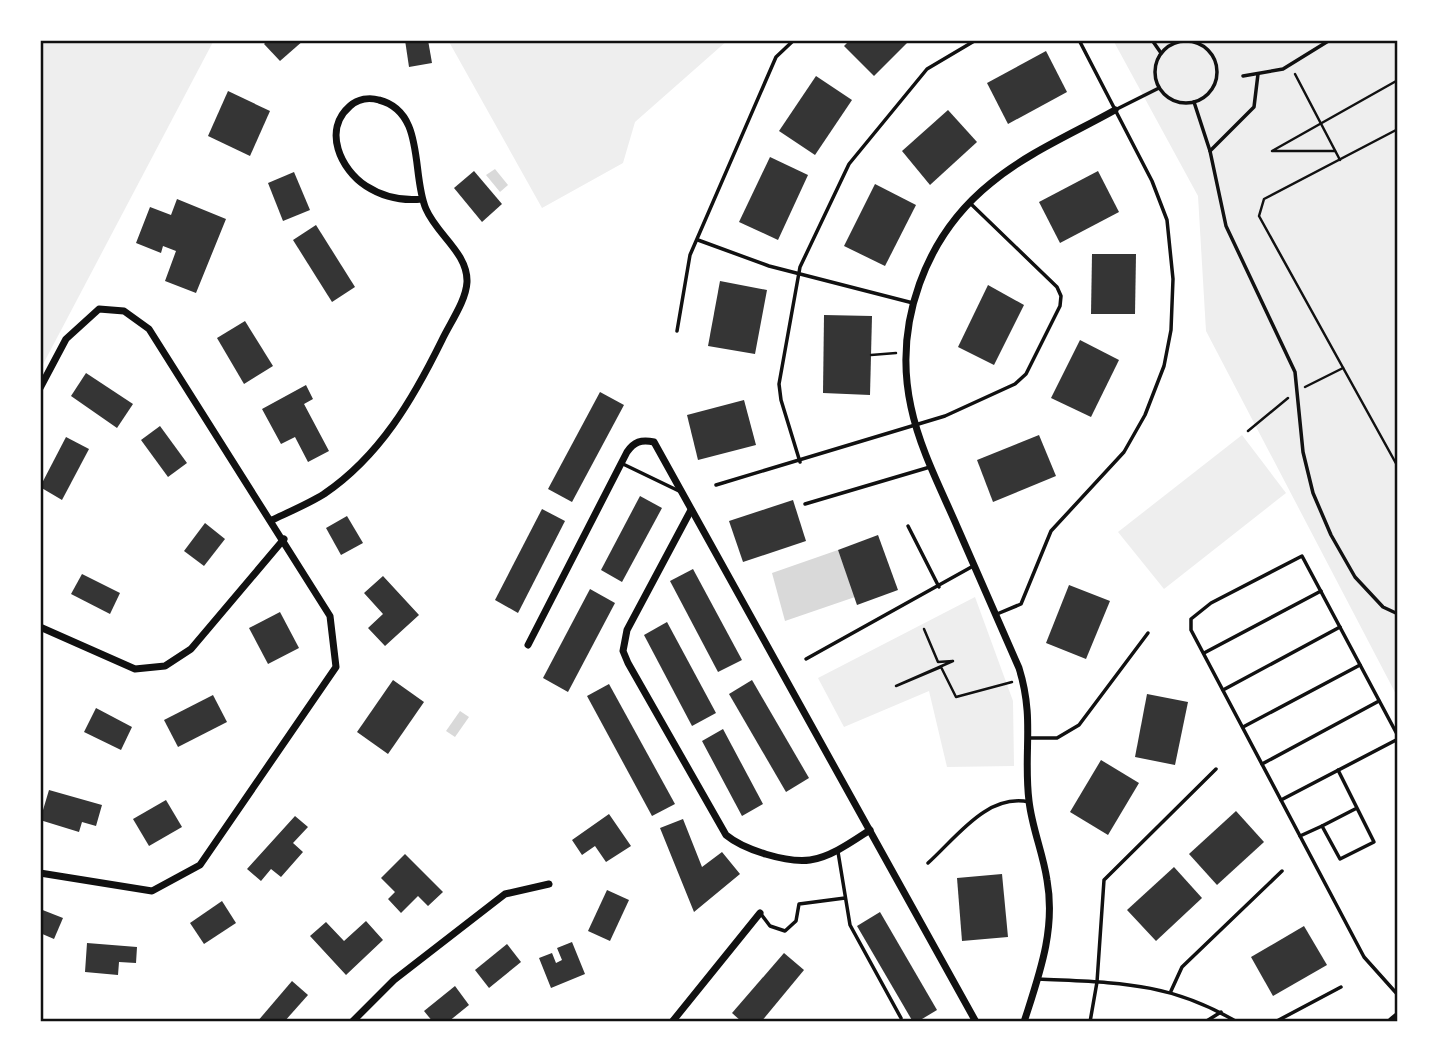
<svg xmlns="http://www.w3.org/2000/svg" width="1438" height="1062" font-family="Commissioner,sans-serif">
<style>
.green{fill:#eee}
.water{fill:#d9d9d9}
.building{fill:#353535}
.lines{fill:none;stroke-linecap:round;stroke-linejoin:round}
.path{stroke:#111;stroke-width:2.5}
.service{stroke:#111;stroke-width:3.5}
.minor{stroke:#111;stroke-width:7}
.primary{stroke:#111;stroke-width:10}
.neatline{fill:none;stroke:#111;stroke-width:2.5}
</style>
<rect width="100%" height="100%" fill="#fff"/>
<g class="green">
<path d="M40,40H214L40,370Z"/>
<path d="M448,40H728L635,122L623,163L542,208Z"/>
<path d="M1113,40H1398V698L1206,331L1198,196Z"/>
<path d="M1242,435L1286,493L1164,589L1118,532Z"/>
<path d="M975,597L1013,701L1014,766L947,767L929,691L844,727L818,678Z"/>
</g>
<g class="water">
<path d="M495,169L508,185L500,192L486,175Z"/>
<path d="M838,550L855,597L785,621L772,573Z"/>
<path d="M460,711L469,717L455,737L446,731Z"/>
</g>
<g class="building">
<path d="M268,40H304L280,61L264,44Z"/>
<path d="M405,40H428L432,63L409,67Z"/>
<path d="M850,40H910L874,76L844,46Z"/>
<path d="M1046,51L1067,92L1008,124L987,83Z"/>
<path d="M816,76L852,100L815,155L779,131Z"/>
<path d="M228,91L270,111L250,156L208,136Z"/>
<path d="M948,110L977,142L930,185L902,151Z"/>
<path d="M770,157L808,175L778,240L739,222Z"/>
<path d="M474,171L502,204L482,222L454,188Z"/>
<path d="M1098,171L1119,212L1060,243L1039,202Z"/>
<path d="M294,172L310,210L283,221L268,183Z"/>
<path d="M875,184L916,205L885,266L844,246Z"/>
<path d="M177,199L226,219L196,293L165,281L176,251L163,246L161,253L136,243L150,207L171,215Z"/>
<path d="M316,225L355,287L332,302L293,240Z"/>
<path d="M1092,254H1136L1135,314H1091Z"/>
<path d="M720,281L767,290L755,354L708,346Z"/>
<path d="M988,285L1024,305L994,365L958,347Z"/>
<path d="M824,315L872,316L870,395L823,393Z"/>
<path d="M245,321L273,366L244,384L217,338Z"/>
<path d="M1080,340L1119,360L1091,417L1051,398Z"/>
<path d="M86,373L133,404L117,428L71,396Z"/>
<path d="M306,385L313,399L304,404L329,451L308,462L295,437L281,444L262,409Z"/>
<path d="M600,392L624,405L572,502L548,489Z"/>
<path d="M744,400L756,445L698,460L687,415Z"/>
<path d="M160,426L187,463L168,477L141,440Z"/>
<path d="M1039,435L1056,476L993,502L977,460Z"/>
<path d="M66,437L89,449L62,500L40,487Z"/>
<path d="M640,496L662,508L622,582L601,570Z"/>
<path d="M793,500L806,541L743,562L729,521Z"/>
<path d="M542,509L565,521L518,613L495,600Z"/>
<path d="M347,516L363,543L341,555L326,528Z"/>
<path d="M205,523L225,539L204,566L184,551Z"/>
<path d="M878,535L898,590L857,605L838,550Z"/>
<path d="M693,569L742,660L718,672L670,581Z"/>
<path d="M82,574L120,593L110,614L71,594Z"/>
<path d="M383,576L419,615L385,646L368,628L383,614L364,593Z"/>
<path d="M1069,585L1110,601L1086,659L1046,643Z"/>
<path d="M590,589L615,603L568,692L543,678Z"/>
<path d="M280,612L299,648L268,664L249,628Z"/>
<path d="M667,622L716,713L692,726L644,635Z"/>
<path d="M393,680L424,702L388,754L357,732Z"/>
<path d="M752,680L809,778L786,792L729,694Z"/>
<path d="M609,684L675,804L652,816L587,696Z"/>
<path d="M1147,694L1188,702L1175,765L1135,757Z"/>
<path d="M213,695L227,722L178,747L164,720Z"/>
<path d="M96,708L132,727L121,750L84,732Z"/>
<path d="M723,729L763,804L742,816L702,741Z"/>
<path d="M1101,760L1139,783L1108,835L1070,812Z"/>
<path d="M49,790L102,805L96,826L82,822L79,832L40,820Z"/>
<path d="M166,800L182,827L149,846L133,819Z"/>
<path d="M1236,811L1264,842L1217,885L1189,854Z"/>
<path d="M609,814L631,846L606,862L595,846L582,855L572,840Z"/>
<path d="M295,816L308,827L293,843L303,852L281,877L271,869L261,881L247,869Z"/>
<path d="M683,819L702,867L722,852L740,874L694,912L660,828Z"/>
<path d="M405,854L443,892L428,906L418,896L401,913L388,899L395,892L381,878Z"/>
<path d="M1174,867L1202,898L1156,941L1127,910Z"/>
<path d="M1002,874L1008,937L962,941L957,878Z"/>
<path d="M607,890L629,900L610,941L588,931Z"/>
<path d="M222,901L236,923L204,944L190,923Z"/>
<path d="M40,909L63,918L54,939L40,933Z"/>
<path d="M880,912L937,1010L917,1022H913L857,926Z"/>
<path d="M366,921L383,940L346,975L310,936L326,922L344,941Z"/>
<path d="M1304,926L1327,965L1273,996L1251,957Z"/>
<path d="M572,942L585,974L551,988L539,958L552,953L556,963L562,960L557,948Z"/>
<path d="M87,943L137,947L136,963L119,962L118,975L85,972Z"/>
<path d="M507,944L521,962L489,988L475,970Z"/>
<path d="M784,953L804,970L761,1022H742L732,1013Z"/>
<path d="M292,981L308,995L284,1022H257Z"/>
<path d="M455,986L469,1005L448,1022H433L424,1011Z"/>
</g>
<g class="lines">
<g class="path">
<path d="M1295,74L1340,160"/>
<path d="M1398,129L1264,199L1259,216L1398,467"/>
<path d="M1335,151H1272L1398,80"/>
<path d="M871,355L896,353"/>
<path d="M1305,387L1343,368"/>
<path d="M1248,431L1288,398"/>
<path d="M924,629L938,662L953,661L896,686L941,667L956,697L1012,682"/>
</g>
<g class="service">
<path d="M1152,40L1161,53"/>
<circle cx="1186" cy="72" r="31"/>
<path d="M1243,76L1283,69L1330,40"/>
<path d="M1194,102L1210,151L1226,226L1295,372L1303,452L1313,493L1331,535L1355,577L1383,607L1398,614"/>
<path d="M1117,109L1159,88"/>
<path d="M1210,151L1254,107L1258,74"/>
<path d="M698,240L769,266L913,303"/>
<path d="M677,331L690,255L776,57L794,40"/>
<path d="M800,462L781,400L779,384L800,267L849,164L927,69L976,40"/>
<path d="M623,464L679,491"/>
<path d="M716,485L945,416L1015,384L1026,374L1060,306L1061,296L1057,287L971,204"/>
<path d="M805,504L930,467"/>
<path d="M908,526L939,587"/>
<path d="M997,614L1021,604L1051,531L1124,452L1145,415L1164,366L1171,330L1173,279L1167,220L1152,181L1079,40"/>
<path d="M1204,653L1321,591"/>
<path d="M806,659L975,565"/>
<path d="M1223,690L1340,627"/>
<path d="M1243,727L1360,665"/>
<path d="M1398,736L1302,556L1211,603L1191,619V630L1364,957L1398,995"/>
<path d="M1030,738H1057L1079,725L1148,633"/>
<path d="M1262,764L1379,701"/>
<path d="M1338,770L1374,842L1340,859L1322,826L1357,808"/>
<path d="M1281,800L1398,739"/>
<path d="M1300,836L1322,826"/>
<path d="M838,852L850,925L901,1018"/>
<path d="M928,863C956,838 987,793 1029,802"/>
<path d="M761,914L770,926L785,931L796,921L799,904L845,898"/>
<path d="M1038,979C1116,983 1168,981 1237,1022"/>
<path d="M1171,991L1182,967L1282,871"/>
<path d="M1090,1022L1097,982L1104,880L1216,769"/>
<path d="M1205,1022L1221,1012"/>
<path d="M1275,1022L1341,987"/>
</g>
<g class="minor">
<path d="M40,388L66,339L99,309L124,311L149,329L330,616L336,667L200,865L152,891L40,873"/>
<path d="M691,510L627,630L623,651L628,663L726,835C744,850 787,863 810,860C831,857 853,841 870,830"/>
<path d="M272,520C289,512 308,504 324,494C380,456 413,399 442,340C450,323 466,301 467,282C468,253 437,235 426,209C411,175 426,112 379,100C369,97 358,99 350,106C322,130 341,170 366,186C383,197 403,201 422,199"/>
<path d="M40,627L135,669L165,666L191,649L284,539"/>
<path d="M528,645L627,452C634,442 641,439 654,442L976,1022"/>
<path d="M352,1022L394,980L505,894L549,884"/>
<path d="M672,1022L760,913"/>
<path d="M1024,1022C1039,975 1056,930 1047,880C1043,853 1032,828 1029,801C1023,752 1035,719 1019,668C999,622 979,576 959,531C942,491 920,450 911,407C893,324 925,236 991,183C1027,153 1074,133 1115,110"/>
</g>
<path class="primary" d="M1392,1022L1398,1017"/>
</g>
<rect width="1438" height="1062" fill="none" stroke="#ffffff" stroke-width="84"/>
<rect x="42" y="42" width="1354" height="978" class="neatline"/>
</svg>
